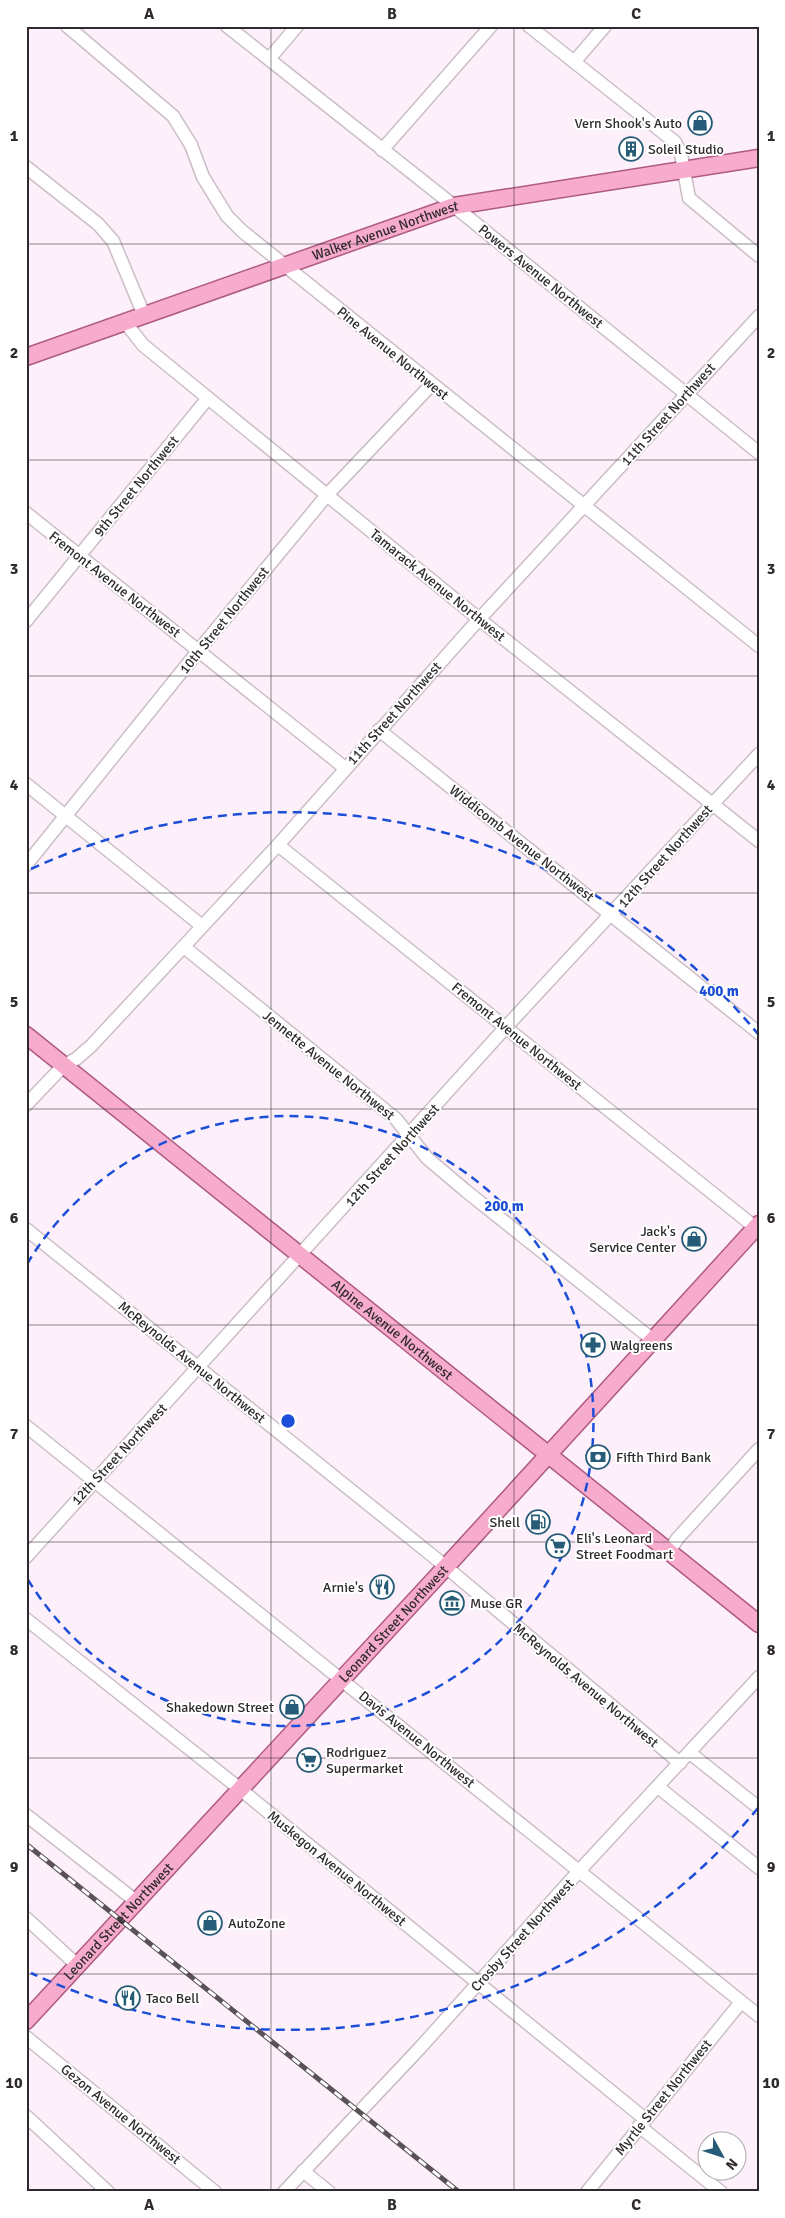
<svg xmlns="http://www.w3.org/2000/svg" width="785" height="2218" font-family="Signika,sans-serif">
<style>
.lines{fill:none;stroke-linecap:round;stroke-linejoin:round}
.minor-casing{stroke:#cbbec7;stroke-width:15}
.major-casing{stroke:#ae5b7f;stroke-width:19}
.minor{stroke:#fff;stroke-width:12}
.major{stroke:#f8accd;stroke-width:16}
.rail-casing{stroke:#595256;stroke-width:5}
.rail{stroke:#fff;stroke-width:3;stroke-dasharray:9;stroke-linecap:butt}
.grid{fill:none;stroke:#2f2a2d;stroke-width:1;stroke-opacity:0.55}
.ring{fill:none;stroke:#1d4ed8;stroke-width:2.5;stroke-dasharray:9 6}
.labels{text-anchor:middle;stroke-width:4;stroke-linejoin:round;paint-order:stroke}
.poi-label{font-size:14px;fill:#2f2a2d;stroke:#fff;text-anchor:start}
.street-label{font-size:14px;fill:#2f2a2d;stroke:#fff}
.centre{fill:#1d4ed8;stroke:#fff;stroke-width:2.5}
.ring-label{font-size:15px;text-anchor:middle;font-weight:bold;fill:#1d4ed8;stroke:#fff;stroke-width:4;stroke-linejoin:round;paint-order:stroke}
.neatline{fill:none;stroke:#2f2a2d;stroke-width:2}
.grid-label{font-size:16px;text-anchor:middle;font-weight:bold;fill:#2f2a2d}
</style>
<rect width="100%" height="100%" fill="#fdf0fa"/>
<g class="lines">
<g class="minor-casing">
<g id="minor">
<path d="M67,26L173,116L191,145L203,177L227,216L242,231L759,646"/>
<path d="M227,26L454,206L759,453"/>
<path d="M529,26L675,142L681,154L689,198L759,256"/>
<path d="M269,59L297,26"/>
<path d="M574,62L605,26"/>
<path d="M382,150L491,26"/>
<path d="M26,167L98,224L113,241L144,315"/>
<path d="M125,322L143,345L479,619L759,841"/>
<path d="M26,513L345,768"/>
<path d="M26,621L208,398"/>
<path d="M379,730L759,1033"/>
<path d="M26,784L202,926"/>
<path d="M278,845L756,1228"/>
<path d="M26,865L199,650L327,495L432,384"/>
<path d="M184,947L396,1119L427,1158L466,1191L653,1340"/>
<path d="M26,1105L64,1065L76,1059L91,1046L278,845L472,627L759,316"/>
<path d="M26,1229L434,1557L680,1763"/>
<path d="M26,1426L759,2016"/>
<path d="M669,1552L677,1539L759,1449"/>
<path d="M26,1557L506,1027L759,754"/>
<path d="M26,1619L240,1789L645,2119"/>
<path d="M690,1753L759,1808"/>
<path d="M658,1787L759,1868"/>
<path d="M26,1815L137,1902"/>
<path d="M26,1918L77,1965"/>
<path d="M26,2037L215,2192"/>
<path d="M26,2116L108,2192"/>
<path d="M639,2126L721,2192"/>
<path d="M303,2171L329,2192"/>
<path d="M284,2192L419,2049L579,1871L759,1677"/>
<path d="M587,2192L741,2002"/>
</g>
</g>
<g class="major-casing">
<g id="major">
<path id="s1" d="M26,357L454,206L759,158"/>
<path id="s2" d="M26,1035L759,1624"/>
<path id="s3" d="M26,2021L455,1557L759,1224"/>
</g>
</g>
<use href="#minor" class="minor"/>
<use href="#major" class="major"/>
<g class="rail-casing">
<path id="rail" d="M26,1844L459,2192"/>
</g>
<use href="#rail" class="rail"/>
</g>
<path class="grid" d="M271,26V2192M514,26V2192M26,244H759M26,460H759M26,676H759M26,893H759M26,1109H759M26,1325H759M26,1542H759M26,1758H759M26,1974H759"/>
<g class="ring">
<path d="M27 1264A305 305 0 1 1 27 1578"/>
<path d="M758 1808A609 609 0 0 1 31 1973M31 869A609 609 0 0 1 758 1034"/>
</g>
<defs>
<g id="shop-ring" transform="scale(1.25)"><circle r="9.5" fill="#fff" stroke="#275c78" stroke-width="1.5"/><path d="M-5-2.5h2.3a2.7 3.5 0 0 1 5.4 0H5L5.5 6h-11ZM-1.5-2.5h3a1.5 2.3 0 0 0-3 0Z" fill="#275c78"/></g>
<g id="building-ring" transform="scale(1.25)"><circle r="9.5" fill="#fff" stroke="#275c78" stroke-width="1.5"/><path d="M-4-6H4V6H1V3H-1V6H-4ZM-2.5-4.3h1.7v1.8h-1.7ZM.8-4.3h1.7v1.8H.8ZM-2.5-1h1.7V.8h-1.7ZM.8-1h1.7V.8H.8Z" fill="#275c78"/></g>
<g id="pharmacy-ring" transform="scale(1.25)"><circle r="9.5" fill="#fff" stroke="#275c78" stroke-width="1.5"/><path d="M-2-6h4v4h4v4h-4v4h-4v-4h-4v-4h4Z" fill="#275c78"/></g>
<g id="bank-ring" transform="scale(1.25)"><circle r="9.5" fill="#fff" stroke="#275c78" stroke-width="1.5"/><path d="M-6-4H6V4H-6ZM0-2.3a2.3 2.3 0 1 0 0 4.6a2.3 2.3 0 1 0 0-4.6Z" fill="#275c78"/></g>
<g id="fuel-ring" transform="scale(1.25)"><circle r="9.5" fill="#fff" stroke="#275c78" stroke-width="1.5"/><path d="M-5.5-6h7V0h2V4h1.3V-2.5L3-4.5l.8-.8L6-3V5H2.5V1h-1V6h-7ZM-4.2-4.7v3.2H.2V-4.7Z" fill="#275c78"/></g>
<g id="supermarket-ring" transform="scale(1.25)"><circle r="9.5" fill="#fff" stroke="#275c78" stroke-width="1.5"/><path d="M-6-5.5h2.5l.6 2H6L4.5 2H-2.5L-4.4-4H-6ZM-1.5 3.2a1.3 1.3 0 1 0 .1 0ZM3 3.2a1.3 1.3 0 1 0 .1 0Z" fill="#275c78"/></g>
<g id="restaurant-ring" transform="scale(1.25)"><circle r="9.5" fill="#fff" stroke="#275c78" stroke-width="1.5"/><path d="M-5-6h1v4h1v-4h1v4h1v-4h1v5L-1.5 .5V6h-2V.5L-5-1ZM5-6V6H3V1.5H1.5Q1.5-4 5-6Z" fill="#275c78"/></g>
<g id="museum-ring" transform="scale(1.25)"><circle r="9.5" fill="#fff" stroke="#275c78" stroke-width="1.5"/><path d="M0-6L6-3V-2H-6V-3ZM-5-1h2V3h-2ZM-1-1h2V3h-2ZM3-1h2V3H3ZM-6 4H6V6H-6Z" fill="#275c78"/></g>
</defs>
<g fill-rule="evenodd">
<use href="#shop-ring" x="700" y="123"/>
<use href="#building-ring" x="631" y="149"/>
<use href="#shop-ring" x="694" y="1239"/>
<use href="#pharmacy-ring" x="593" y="1345"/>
<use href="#bank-ring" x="598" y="1457"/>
<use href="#fuel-ring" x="538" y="1522"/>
<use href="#supermarket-ring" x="558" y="1546"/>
<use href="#restaurant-ring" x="382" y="1587"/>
<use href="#museum-ring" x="452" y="1603"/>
<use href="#shop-ring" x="292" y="1707"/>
<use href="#supermarket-ring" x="309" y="1760"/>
<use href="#shop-ring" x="210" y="1923"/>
<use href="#restaurant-ring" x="128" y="1998"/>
</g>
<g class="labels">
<g class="poi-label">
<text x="682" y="128" text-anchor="end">Vern Shook's Auto</text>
<text x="648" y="154">Soleil Studio</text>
<text x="676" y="1236" text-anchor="end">Jack's<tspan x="676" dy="16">Service Center</tspan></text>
<text x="610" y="1350">Walgreens</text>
<text x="616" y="1462">Fifth Third Bank</text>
<text x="520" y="1527" text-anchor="end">Shell</text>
<text x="576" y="1543">Eli's Leonard<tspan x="576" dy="16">Street Foodmart</tspan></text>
<text x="364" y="1592" text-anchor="end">Arnie's</text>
<text x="470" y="1608">Muse GR</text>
<text x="274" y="1712" text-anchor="end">Shakedown Street</text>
<text x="326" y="1757">Rodriguez<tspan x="326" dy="16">Supermarket</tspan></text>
<text x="228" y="1928">AutoZone</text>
<text x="146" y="2003">Taco Bell</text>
</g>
<g class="street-label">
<text dy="5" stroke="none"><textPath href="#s1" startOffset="381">Walker Avenue Northwest</textPath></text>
<text transform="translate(541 276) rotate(39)" y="5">Powers Avenue Northwest</text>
<text transform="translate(393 353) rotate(39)" y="5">Pine Avenue Northwest</text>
<text transform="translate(668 414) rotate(-48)" y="5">11th Street Northwest</text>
<text transform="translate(136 486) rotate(-51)" y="5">9th Street Northwest</text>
<text transform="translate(115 584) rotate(38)" y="5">Fremont Avenue Northwest</text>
<text transform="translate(438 585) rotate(39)" y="5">Tamarack Avenue Northwest</text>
<text transform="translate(224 620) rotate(-51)" y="5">10th Street Northwest</text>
<text transform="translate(394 713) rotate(-48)" y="5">11th Street Northwest</text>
<text transform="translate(522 843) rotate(38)" y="5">Widdicomb Avenue Northwest</text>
<text transform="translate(665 856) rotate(-48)" y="5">12th Street Northwest</text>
<text transform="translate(517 1036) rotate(39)" y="5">Fremont Avenue Northwest</text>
<text transform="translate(329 1065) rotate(39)" y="5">Jennette Avenue Northwest</text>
<text transform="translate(392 1155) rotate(-48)" y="5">12th Street Northwest</text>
<text dy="5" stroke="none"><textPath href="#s2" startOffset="470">Alpine Avenue Northwest</textPath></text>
<text transform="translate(192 1362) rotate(39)" y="5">McReynolds Avenue Northwest</text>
<text transform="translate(119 1454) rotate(-47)" y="5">12th Street Northwest</text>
<text dy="5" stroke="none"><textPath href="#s3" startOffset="541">Leonard Street Northwest</textPath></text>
<text transform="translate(586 1685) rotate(40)" y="5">McReynolds Avenue Northwest</text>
<text transform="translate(417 1739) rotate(39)" y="5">Davis Avenue Northwest</text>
<text transform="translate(337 1868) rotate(39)" y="5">Muskegon Avenue Northwest</text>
<text dy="5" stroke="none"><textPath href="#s3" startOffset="136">Leonard Street Northwest</textPath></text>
<text transform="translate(522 1935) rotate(-48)" y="5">Crosby Street Northwest</text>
<text transform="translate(663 2097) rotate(-51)" y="5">Myrtle Street Northwest</text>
<text transform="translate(121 2114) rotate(39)" y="5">Gezon Avenue Northwest</text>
</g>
</g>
<circle cx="288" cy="1421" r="8" class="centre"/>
<g class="ring-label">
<text x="719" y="996">400 m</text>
<text x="504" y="1211">200 m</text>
</g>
<rect width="785" height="2218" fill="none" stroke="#ffffff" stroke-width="55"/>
<g transform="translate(722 2156) rotate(130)"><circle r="24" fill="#ffffff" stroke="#acaaab"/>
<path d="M0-4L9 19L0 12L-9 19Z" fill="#275c78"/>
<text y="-8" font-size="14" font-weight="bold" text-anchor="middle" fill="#2f2a2d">N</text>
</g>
<rect x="28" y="28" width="730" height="2162" class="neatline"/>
<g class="grid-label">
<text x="149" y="19">A</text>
<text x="392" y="19">B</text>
<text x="636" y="19">C</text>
<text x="14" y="141">1</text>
<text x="771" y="141">1</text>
<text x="14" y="358">2</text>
<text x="771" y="358">2</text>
<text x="14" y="574">3</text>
<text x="771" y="574">3</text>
<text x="14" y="790">4</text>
<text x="771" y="790">4</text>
<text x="14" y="1007">5</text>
<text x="771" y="1007">5</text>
<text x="14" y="1223">6</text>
<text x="771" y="1223">6</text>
<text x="14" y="1439">7</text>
<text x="771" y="1439">7</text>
<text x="14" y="1655">8</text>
<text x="771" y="1655">8</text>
<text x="14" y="1872">9</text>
<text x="771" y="1872">9</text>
<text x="14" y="2088">10</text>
<text x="771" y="2088">10</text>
<text x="149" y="2210">A</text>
<text x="392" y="2210">B</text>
<text x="636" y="2210">C</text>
</g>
</svg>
